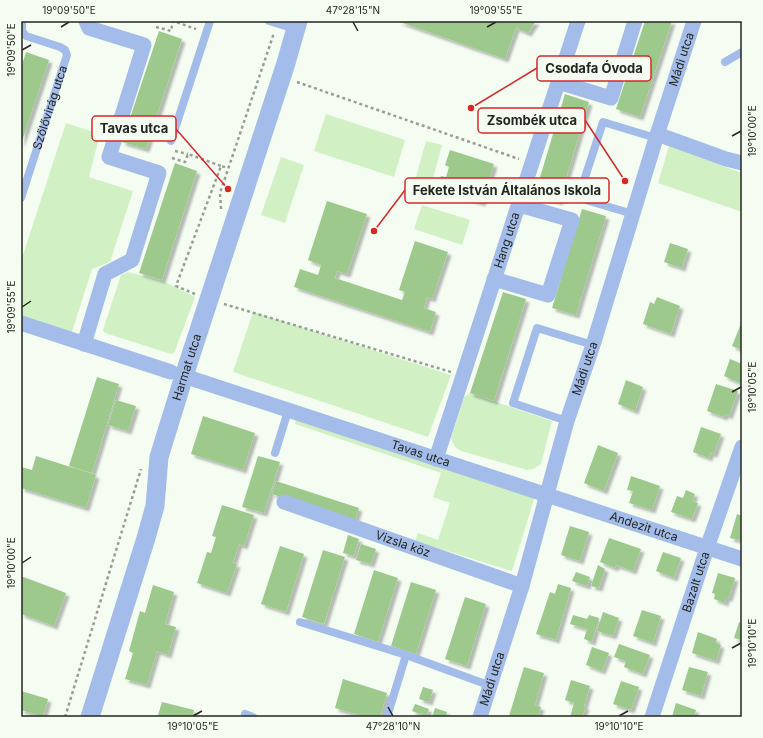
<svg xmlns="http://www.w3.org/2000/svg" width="763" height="738" font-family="Inter,sans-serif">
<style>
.green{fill:#d1f1c5}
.building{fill:#9dc98c;filter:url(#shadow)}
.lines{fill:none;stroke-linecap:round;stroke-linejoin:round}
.path{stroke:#989d95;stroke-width:2.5;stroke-dasharray:3 3;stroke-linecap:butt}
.service{stroke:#a4bce9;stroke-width:8}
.minor{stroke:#a4bce9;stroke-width:15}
.tertiary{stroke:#a4bce9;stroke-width:19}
.ticks{fill:none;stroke:#232621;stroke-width:1.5}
.labels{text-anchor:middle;stroke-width:3.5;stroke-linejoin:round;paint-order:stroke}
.street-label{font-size:12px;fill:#232621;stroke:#f5fdf2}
.leader{fill:none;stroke:#d62828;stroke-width:1.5}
.callout-dot{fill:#d62828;stroke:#f5fdf2;stroke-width:1.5}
.callout{fill:#f5fdf2;stroke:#d62828;stroke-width:1.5}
.callout-label{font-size:13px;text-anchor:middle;font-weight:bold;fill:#232621}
.neatline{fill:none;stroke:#232621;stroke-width:1.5}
.ticks-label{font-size:10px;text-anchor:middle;fill:#232621}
</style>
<defs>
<filter id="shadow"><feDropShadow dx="3.5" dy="3.5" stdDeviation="1" flood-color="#0004"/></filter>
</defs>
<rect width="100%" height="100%" fill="#f5fdf2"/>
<g class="green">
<path d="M326,114L405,140L394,177L314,151Z"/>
<path d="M66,123L100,134L89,177L133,191L110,262L92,269L70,338L21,323V261Z"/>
<path d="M426,141L442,145L432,182L416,177Z"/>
<path d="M669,146L742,173V212L658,183Z"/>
<path d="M281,157L304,165L285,223L261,215Z"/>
<path d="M422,205L470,220L462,245L414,229Z"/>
<path d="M128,272L165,282L195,297L174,353L171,354L105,333L103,330L121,275Z"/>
<path d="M253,312L451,375L428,437L233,372Z"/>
<path d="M470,393L552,421L541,464L533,469L527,470L461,451C455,448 453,444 451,438L464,397Z"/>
<path d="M297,417L535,496L512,571L415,541L418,533L438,540L450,503L433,497L441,473L295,424Z"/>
</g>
<g class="building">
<path d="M397,21H536L528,33L516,28L505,59Z"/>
<path d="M645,21H672L640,117L616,109Z"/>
<path d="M159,31L182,39L146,149L122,142Z"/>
<path d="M26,52L49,60L21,144V68Z"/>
<path d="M565,94L589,102L559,202L535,194Z"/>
<path d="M450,150L494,164L482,203L437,189L441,176L446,177L449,167L445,165Z"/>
<path d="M175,163L197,171L162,280L139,273Z"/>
<path d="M327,201L367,214L347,274L337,271L335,278L402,300L405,292L399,290L415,241L448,252L432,299L427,297L424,308L436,312L430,332L294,287L300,269L318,275L321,265L308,260Z"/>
<path d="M582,209L606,216L576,315L552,308Z"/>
<path d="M670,243L688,249L682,268L664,262Z"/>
<path d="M503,292L526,299L494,401L470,393Z"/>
<path d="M657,297L680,306L671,334L643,324L650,302L654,304Z"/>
<path d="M742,321V350L732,346Z"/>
<path d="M730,359L742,364V384L724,376Z"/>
<path d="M97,377L119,384L92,473L69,466Z"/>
<path d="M626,380L643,387L635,411L618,404Z"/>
<path d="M716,384L738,391L729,416L725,414L724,417L707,411Z"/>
<path d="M116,400L136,406L128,431L108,425Z"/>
<path d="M203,416L255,433L243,470L191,454Z"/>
<path d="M701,427L721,434L714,454L710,453L709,458L693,452Z"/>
<path d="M598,445L618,453L604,491L584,483Z"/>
<path d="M36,456L96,475L86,508L21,488V467L32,470Z"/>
<path d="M258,456L280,462L264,513L242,507Z"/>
<path d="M631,476L660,486L652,510L629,503L633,491L627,490Z"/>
<path d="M276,481L359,508L355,521L272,494Z"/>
<path d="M686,490L695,494L692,501L698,503L692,519L671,512L677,496L683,498Z"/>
<path d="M222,505L254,515L244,546L239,544L233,563L237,564L227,593L197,583L207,552L211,553L216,537L212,536Z"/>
<path d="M737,514L742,516V541L730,538Z"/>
<path d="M570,526L589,532L580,561L561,555Z"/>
<path d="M348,535L359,539L354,556L343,553Z"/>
<path d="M609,538L641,549L633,571L616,565L615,568L600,562Z"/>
<path d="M361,544L376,549L371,564L356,560Z"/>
<path d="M280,546L304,554L286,612L261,604Z"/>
<path d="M323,550L345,557L324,624L302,617Z"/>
<path d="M663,552L681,558L674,578L656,571Z"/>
<path d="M598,565L605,569L599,588L591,586Z"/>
<path d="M374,570L398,578L378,642L354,634Z"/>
<path d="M576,572L590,577L587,586L572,581Z"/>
<path d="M718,573L735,578L729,598H726L725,603L714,599L715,594L712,593Z"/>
<path d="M21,576L66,593L54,626L21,614Z"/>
<path d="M411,582L436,590L416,654L391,646Z"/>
<path d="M558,584L571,588L556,640L536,634L550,592L555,594Z"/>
<path d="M153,585L174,592L165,624L176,627L168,655L157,651L147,685L125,679L133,653L129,651L140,611L145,613Z"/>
<path d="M465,597L486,604L467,666L445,659Z"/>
<path d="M642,610L661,616L653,643L633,636Z"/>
<path d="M603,612L619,618L613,636L597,631Z"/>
<path d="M573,615L587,619L589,615L599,618L592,642L584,639L587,629L570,624Z"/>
<path d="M739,622L742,623V640L734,638Z"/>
<path d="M698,632L717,639L716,643L721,645L716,661L692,653Z"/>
<path d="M619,644L650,655L643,674L624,667L626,661L614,657Z"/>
<path d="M592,647L609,653L602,671L586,665Z"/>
<path d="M524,667L544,673L535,705L541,707L538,717H513L509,716Z"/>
<path d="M689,667L708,672L701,696L682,690Z"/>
<path d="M343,679L387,693L380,717H365L335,708Z"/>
<path d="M571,680L590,686L584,706L586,707L582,717H570L574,703L565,700Z"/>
<path d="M621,681L639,687L631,710L613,704Z"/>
<path d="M423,687L433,690L429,702L419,699Z"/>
<path d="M21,691L48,699L43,717L21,710Z"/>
<path d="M162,702L194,710L192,717H163L158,715Z"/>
<path d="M676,703L696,710L694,717H672Z"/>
<path d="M415,704L429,709L426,716L412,711Z"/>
<path d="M435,708L447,712L446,717H432Z"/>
</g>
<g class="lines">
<g class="path">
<path d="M156,27L171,31L173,21L196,29"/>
<path d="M297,82L519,159"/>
<path d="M175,151L188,154"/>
<path d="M172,158L185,162L188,154L221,166"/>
<path d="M221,209L220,193L274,33"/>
<path d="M195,294L176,286L221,166L228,168"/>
<path d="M224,304L451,372"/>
<path d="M65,717L141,469"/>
</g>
<g class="service">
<path d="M269,21L295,29"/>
<path d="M725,62L742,52"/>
<path d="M171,141L210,21"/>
<path id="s1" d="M21,198L67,55L65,50L60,47L26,36L22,31V21"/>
<path d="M633,214L579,198L580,193L603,122L656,138"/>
<path d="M567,421L513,403L537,328L593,345"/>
<path d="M275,453L288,411"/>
<path d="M300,622L406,655L491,686"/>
<path d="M245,714L253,717"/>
<path d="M387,717L406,655"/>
</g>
<g class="minor">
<path d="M558,82L611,98L635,21"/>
<path d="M657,134L726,159L742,163"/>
<path d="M494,279L548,295L572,220L519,205"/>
<path d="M21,323L171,372"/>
<path d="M84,344L105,274L132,260L159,173L109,157L144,45L89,28L86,21"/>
<path id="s2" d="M184,376L742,559"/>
<path id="s3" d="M436,459L578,21"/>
<path id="s4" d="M284,502L522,586"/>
<path id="s5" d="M480,717L522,586L567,421L593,345L656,138L694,21"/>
<path id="s6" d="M652,717L707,548L742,447"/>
</g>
<path class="tertiary" id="s7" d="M90,717L146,538L155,506L159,457L184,376L286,63L298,21"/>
</g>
<path class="ticks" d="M353,22L358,31M61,27L69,22M487,27L496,22M22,50L31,45M732,136L741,131M22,307L31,301M732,392L741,387M22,563L31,557M732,648L741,643M388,707L393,716M193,716L202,711M619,716L628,711"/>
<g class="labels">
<g class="street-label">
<text dy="4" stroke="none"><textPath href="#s5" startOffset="688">Mádi utca</textPath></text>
<text dy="4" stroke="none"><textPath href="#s1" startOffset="95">Szőlővirág utca</textPath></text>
<text dy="4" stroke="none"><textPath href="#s3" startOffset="230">Hang utca</textPath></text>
<text dy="4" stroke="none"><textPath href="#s7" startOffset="364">Harmat utca</textPath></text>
<text dy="4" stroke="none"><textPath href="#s5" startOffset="364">Mádi utca</textPath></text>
<text dy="4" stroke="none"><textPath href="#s2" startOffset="249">Tavas utca</textPath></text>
<text dy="4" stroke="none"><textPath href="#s2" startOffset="484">Andezit utca</textPath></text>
<text dy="4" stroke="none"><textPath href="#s4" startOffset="126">Vizsla köz</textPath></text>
<text dy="4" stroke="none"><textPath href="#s6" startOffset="142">Bazalt utca</textPath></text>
<text dy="4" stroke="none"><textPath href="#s5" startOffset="40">Mádi utca</textPath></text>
</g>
</g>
<path class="leader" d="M471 108L537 68M625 181L585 120M228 189L176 129M374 231L405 190"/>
<g class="callout-dot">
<circle cx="471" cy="108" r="4"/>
<circle cx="625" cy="181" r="4"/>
<circle cx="228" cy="189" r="4"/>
<circle cx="374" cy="231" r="4"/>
</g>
<g class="callout">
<rect x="537" y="56" width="114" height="25" rx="4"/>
<rect x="478" y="108" width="107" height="25" rx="4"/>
<rect x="92" y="116" width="84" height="25" rx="4"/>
<rect x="405" y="178" width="204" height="25" rx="4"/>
</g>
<g class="callout-label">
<text x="594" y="73">Csodafa Óvoda</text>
<text x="532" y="125">Zsombék utca</text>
<text x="134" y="133">Tavas utca</text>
<text x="507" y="195">Fekete István Általános Iskola</text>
</g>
<rect width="763" height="738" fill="none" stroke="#f5fdf2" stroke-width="44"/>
<rect x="22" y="22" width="719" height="694" class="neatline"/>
<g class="ticks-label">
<text x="69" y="14">19°09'50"E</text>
<text x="353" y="14">47°28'15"N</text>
<text x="496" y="14">19°09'55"E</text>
<text transform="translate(11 50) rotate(-90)" y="4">19°09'50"E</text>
<text transform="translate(752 131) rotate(-90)" y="4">19°10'00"E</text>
<text transform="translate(11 307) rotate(-90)" y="4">19°09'55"E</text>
<text transform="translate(752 387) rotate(-90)" y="4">19°10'05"E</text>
<text transform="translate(11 563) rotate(-90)" y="4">19°10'00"E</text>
<text transform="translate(752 643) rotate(-90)" y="4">19°10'10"E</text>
<text x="193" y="730">19°10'05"E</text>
<text x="393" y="730">47°28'10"N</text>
<text x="619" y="730">19°10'10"E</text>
</g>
</svg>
